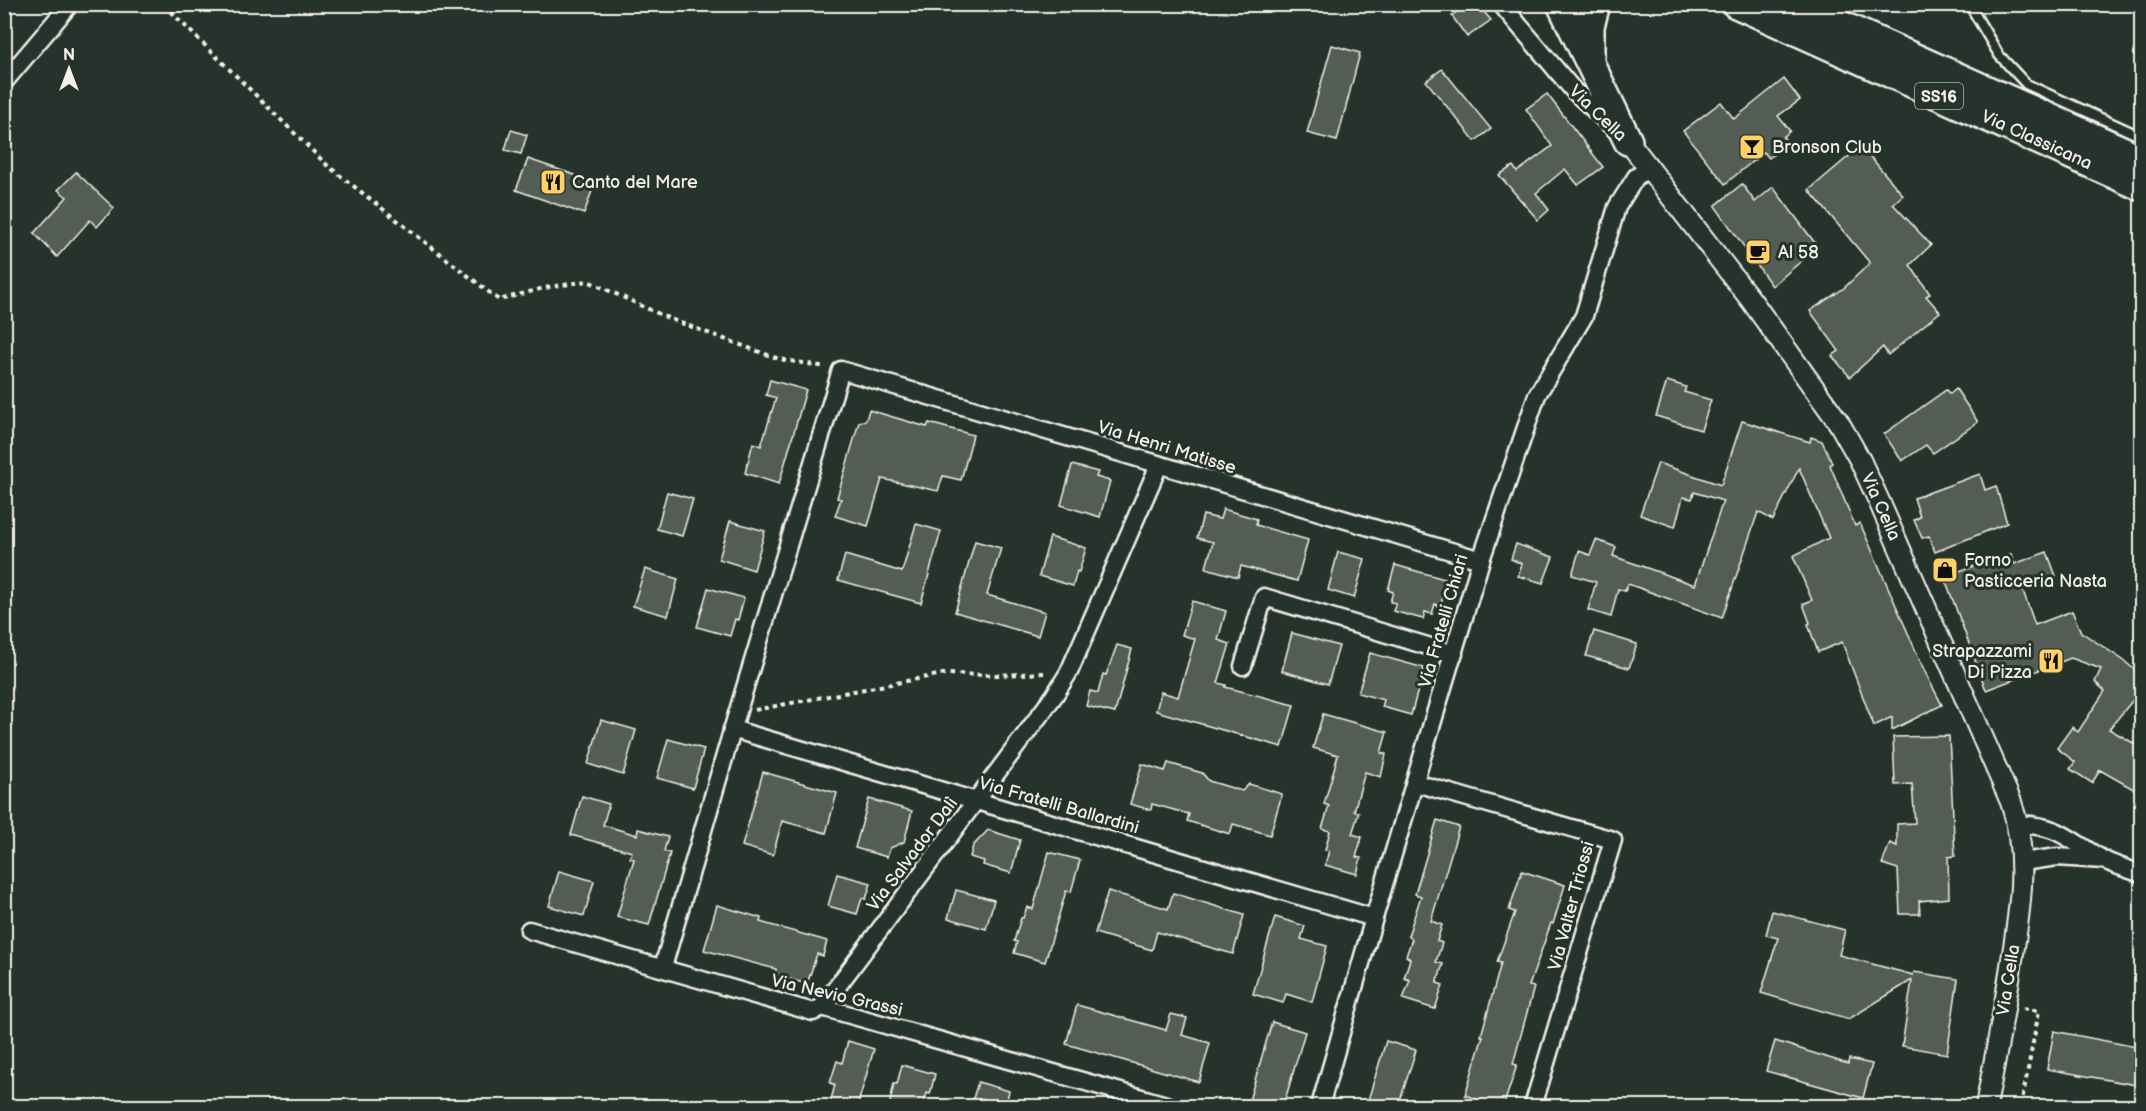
<svg xmlns="http://www.w3.org/2000/svg" width="2146" height="1111" font-family="'Balsamiq Sans',sans-serif">
<style>
.building{fill:#525c55;stroke:#f4f1e8;stroke-width:1.5}
.lines{fill:none;stroke-linecap:round;stroke-linejoin:round}
.service-casing{stroke:#f4f1e8;stroke-width:13}
.minor-casing{stroke:#f4f1e8;stroke-width:21}
.tertiary-casing{stroke:#f4f1e8;stroke-width:24}
.trunk-casing{stroke:#f4f1e8;stroke-width:32}
.path{stroke:#f4f1e8;stroke-width:4;stroke-dasharray:4.5 4.5;stroke-linecap:butt}
.service{stroke:#26332d;stroke-width:8}
.minor{stroke:#26332d;stroke-width:16}
.tertiary{stroke:#26332d;stroke-width:20}
.trunk{stroke:#26332d;stroke-width:27}
.labels{text-anchor:middle;stroke-width:6;stroke-linejoin:round;paint-order:stroke}
.shield{fill:#26332d;stroke:#b6b8b0;stroke-width:1.5}
.shield-label{font-size:16px;font-weight:bold;fill:#f4f1e8}
.street-label{font-size:18px;fill:#f4f1e8;stroke:#26332d}
.poi-label{font-size:18px;fill:#f4f1e8;stroke:#26332d;text-anchor:start}
</style>
<rect width="100%" height="100%" fill="#26332d"/>
<filter id="ink" filterUnits="userSpaceOnUse"><feTurbulence type="fractalNoise" baseFrequency=".0167" numOctaves="2"/><feDisplacementMap in="SourceGraphic" scale="12" xChannelSelector="R" yChannelSelector="G"/><feConvolveMatrix kernelMatrix="1 2 1 2 8 2 1 2 1" color-interpolation-filters="sRGB"/></filter>
<g filter="url(#ink)">
<g class="building">
<path d="M1466,4H1477L1491,20L1467,37L1452,16Z"/>
<path d="M1332,45L1360,53L1337,141L1307,133Z"/>
<path d="M1442,69L1491,129L1475,141L1426,81Z"/>
<path d="M1784,79L1800,100L1778,116L1790,131L1783,137L1788,143L1769,158L1764,152L1725,184L1683,131L1721,102L1734,119Z"/>
<path d="M1547,94L1603,167L1578,185L1565,169L1536,193L1549,210L1538,220L1499,175L1513,166L1517,172L1552,146L1526,109Z"/>
<path d="M511,130L527,135L521,154L505,150Z"/>
<path d="M1861,146L1903,195L1893,204L1931,245L1910,265L1930,294L1926,296L1940,312L1888,355L1883,347L1850,377L1832,356L1839,351L1810,311L1844,288L1870,263L1809,190Z"/>
<path d="M528,159L595,182L584,214L516,190Z"/>
<path d="M76,172L114,208L97,227L90,220L57,257L34,233L67,197L58,190Z"/>
<path d="M1742,184L1755,202L1773,187L1818,247L1772,286L1715,206Z"/>
<path d="M770,380L806,390L779,484L745,473L753,443L761,446L776,398L766,395Z"/>
<path d="M1667,381L1686,387L1684,392L1711,400L1701,430L1656,416Z"/>
<path d="M1956,389L1978,422L1933,453L1926,445L1902,461L1884,434L1946,390L1950,394Z"/>
<path d="M869,410L927,427L929,423L973,435L961,480L943,476L938,491L882,479L868,526L835,516L841,499L837,498L859,422L866,420Z"/>
<path d="M1742,421L1810,442L1811,437L1822,441L1832,463L1830,465L1855,526L1860,523L1925,672L1942,705L1892,730V717L1874,726L1842,642L1818,652L1808,624L1810,623L1803,604L1812,600L1793,556L1829,538L1799,468L1773,520L1758,512L1722,618L1628,584L1625,591L1618,589L1611,617L1588,610L1596,582L1572,575L1579,551L1590,555L1596,540L1616,547L1613,556L1695,585L1723,501L1694,492L1692,499L1683,497L1675,527L1640,515L1658,463L1721,485Z"/>
<path d="M1072,465L1098,472L1096,477L1110,481L1100,517L1061,505Z"/>
<path d="M1980,474L1985,490L1996,486L2007,523L1935,552L1929,536L1922,538L1914,520L1920,517L1914,498Z"/>
<path d="M667,492L693,499L682,536L657,529Z"/>
<path d="M1223,509L1257,519L1256,525L1308,540L1297,581L1241,566L1238,577L1206,568L1213,542L1197,538L1203,515L1220,519Z"/>
<path d="M730,521L765,531L754,570L719,559Z"/>
<path d="M916,524L941,531L921,603L838,580L845,555L902,572Z"/>
<path d="M1050,537L1086,548L1079,572L1077,571L1073,586L1039,576Z"/>
<path d="M975,541L1001,548L987,595L1045,612L1038,636L955,612Z"/>
<path d="M1516,544L1553,557L1543,583L1518,576L1522,564L1511,559Z"/>
<path d="M1338,552L1365,559L1354,598L1328,590Z"/>
<path d="M2047,552L2056,576L2022,588L2035,625L2072,611L2081,632L2123,660L2142,676V689L2109,729L2142,748V794L2100,770L2092,783L2070,769L2075,762L2057,748L2072,727L2078,732L2105,691L2095,682L2101,669L2071,658L1986,690L1944,576L2011,554L2014,564Z"/>
<path d="M1395,565L1448,580L1440,607L1435,604L1432,614L1425,612L1423,619L1393,611L1396,603L1390,602L1393,592L1388,590Z"/>
<path d="M645,569L678,579L668,616L633,606Z"/>
<path d="M708,588L744,598L738,620L735,619L730,636L697,627Z"/>
<path d="M1192,601L1226,611L1218,640L1230,644L1218,683L1226,685L1225,687L1294,705L1282,747L1156,711L1161,692L1178,697L1195,639L1182,635Z"/>
<path d="M1594,631L1637,644L1629,668L1586,656Z"/>
<path d="M1292,633L1339,646L1328,684L1282,671Z"/>
<path d="M1117,645L1132,649L1115,713L1086,706L1090,691L1098,693L1103,674L1106,675Z"/>
<path d="M1370,653L1424,668L1411,715L1382,707L1384,700L1358,693Z"/>
<path d="M1323,714L1387,732L1381,753L1386,754L1381,777L1365,772L1354,811L1359,812L1352,834L1362,837L1356,857L1361,858L1357,874L1325,865L1329,851L1325,850L1330,831L1322,829L1329,806L1324,804L1338,755L1313,748Z"/>
<path d="M601,720L636,730L623,775L588,764Z"/>
<path d="M1949,736L1955,856L1948,857L1949,898L1919,901L1920,914H1900L1898,869L1882,864L1890,843L1897,846V824L1915,823L1912,784L1895,785L1893,737Z"/>
<path d="M668,739L704,749L693,788L657,778Z"/>
<path d="M1168,763L1202,773L1209,781L1242,791L1249,784L1282,794L1270,835L1233,824L1230,834L1187,821L1189,814L1152,804L1151,810L1130,804L1142,764L1165,771Z"/>
<path d="M763,772L837,793L826,833L782,821L773,855L742,846Z"/>
<path d="M582,796L609,804L603,825L637,835L638,829L668,837L664,851L670,853L649,925L617,917L634,859L630,858L632,852L571,835Z"/>
<path d="M869,799L912,811L904,842L890,848L887,857L855,848Z"/>
<path d="M1437,820L1459,827L1431,921L1442,925L1437,941L1442,943L1436,962L1443,964L1437,983L1443,985L1435,1009L1403,999L1410,980L1404,978L1410,959L1406,956L1412,939L1408,936L1421,896L1415,894Z"/>
<path d="M988,830L1020,840L1011,873L983,865L984,861L970,857L973,846Z"/>
<path d="M1049,852L1080,860L1071,892L1066,891L1045,962L1014,953L1017,942L1014,941L1021,918H1023L1027,907L1033,909Z"/>
<path d="M559,871L594,881L584,916L549,906Z"/>
<path d="M1522,871L1565,885L1553,924L1551,923L1529,986L1534,987L1513,1064L1517,1065L1503,1107H1498L1465,1095L1483,1036H1481L1501,963L1497,962L1515,912L1509,910Z"/>
<path d="M837,874L871,883L866,899L862,898L857,914L828,906Z"/>
<path d="M956,890L994,900L986,929L948,918Z"/>
<path d="M1108,891L1168,909L1173,893L1244,915L1233,954L1157,932L1152,950L1095,933Z"/>
<path d="M717,905L761,918L760,922L827,941L823,956L817,954L807,984L775,975L776,969L704,950Z"/>
<path d="M1772,911L1845,930L1839,955L1913,975L1914,972L1958,979L1947,1054L1902,1046L1912,980L1849,1019L1761,993L1778,938L1766,935Z"/>
<path d="M1275,917L1305,926L1301,939L1327,946L1312,1002L1286,994L1283,1003L1253,994Z"/>
<path d="M1077,1005L1166,1030L1171,1014L1187,1018L1182,1035L1210,1043L1199,1082L1066,1044Z"/>
<path d="M1272,1022L1305,1032L1283,1107H1257L1248,1104Z"/>
<path d="M2054,1031L2142,1048V1086L2047,1069Z"/>
<path d="M848,1041L874,1049L857,1107H829L835,1085L830,1083L837,1061L842,1063Z"/>
<path d="M1386,1041L1416,1050L1398,1107H1366Z"/>
<path d="M1775,1041L1848,1064L1849,1059L1872,1064L1863,1098L1766,1071Z"/>
<path d="M902,1065L935,1074L930,1094L927,1093L923,1107H889L894,1083L897,1084Z"/>
<path d="M978,1082L1009,1091L1005,1107H974L975,1103L972,1102Z"/>
</g>
<g class="lines">
<g class="service-casing">
<path id="service" d="M1969,4L1999,55L2026,84L2142,137"/>
</g>
<g class="minor-casing">
<g id="minor">
<path d="M1501,4L1574,91L1618,132"/>
<path d="M4,82L70,4"/>
<path d="M1243,666L1264,597L1454,654"/>
<path d="M732,729L1374,918"/>
<path d="M1416,783L1613,840L1533,1106"/>
<path d="M2019,825C2059,823 2073,844 2106,861C2117,866 2130,870 2142,874"/>
<path d="M2023,862L2057,857L2104,860"/>
<path d="M529,930L813,1012L822,1007L1170,1106"/>
<path d="M663,967L737,714L841,370L1481,560"/>
<path d="M822,1007L1054,696L1069,672L1159,465"/>
<path d="M1320,1106L1374,918L1481,560L1537,395L1584,316L1617,207L1636,177L1649,168"/>
</g>
</g>
<g class="tertiary-casing">
<g id="tertiary">
<path id="s1" d="M1628,141L1751,300L1839,423L1860,460L1878,499L2011,802C2029,855 2020,911 2011,966C2004,1013 1995,1060 1986,1106"/>
</g>
</g>
<g class="trunk-casing">
<g id="trunk">
<path d="M1561,4L1628,141"/>
<path id="s2" d="M1736,4L2142,187"/>
<path d="M1794,4L2142,159"/>
<path d="M1590,58V26L1596,4"/>
</g>
</g>
<g class="path">
<path d="M166,4L174,15L328,166L499,300L544,288L588,281L670,319L779,359L826,367"/>
<path d="M755,710L943,674L997,675L1047,673"/>
<path d="M2021,1106L2039,1011L2023,1008"/>
</g>
<use href="#service" class="service"/>
<use href="#minor" class="minor"/>
<use href="#tertiary" class="tertiary"/>
<use href="#trunk" class="trunk"/>
</g>
</g>
<defs>
<g id="bar-square" transform="scale(1.35)"><rect x="-9" y="-9" width="18" height="18" rx="4" fill="#ffd166" stroke="#26332d"/><path d="M-6-5H6L.8 .8V4.5H3.5V6h-7V4.5H-.8V.8Z" fill="#111"/></g>
<g id="restaurant-square" transform="scale(1.35)"><rect x="-9" y="-9" width="18" height="18" rx="4" fill="#ffd166" stroke="#26332d"/><path d="M-5-6h1v4h1v-4h1v4h1v-4h1v5L-1.5 .5V6h-2V.5L-5-1ZM5-6V6H3V1.5H1.5Q1.5-4 5-6Z" fill="#111"/></g>
<g id="cafe-square" transform="scale(1.35)"><rect x="-9" y="-9" width="18" height="18" rx="4" fill="#ffd166" stroke="#26332d"/><path d="M-5.5-4.5H6V0H3Q3 3.5 0 3.5H-2.5Q-5.5 3.5-5.5 0ZM3-3.2v2h1.7v-2ZM-6 4.5H4V6H-6Z" fill="#111"/></g>
<g id="shop-square" transform="scale(1.35)"><rect x="-9" y="-9" width="18" height="18" rx="4" fill="#ffd166" stroke="#26332d"/><path d="M-5-2.5h2.3a2.7 3.5 0 0 1 5.4 0H5L5.5 6h-11ZM-1.5-2.5h3a1.5 2.3 0 0 0-3 0Z" fill="#111"/></g>
</defs>
<g fill-rule="evenodd">
<use href="#bar-square" x="1752" y="147"/>
<use href="#restaurant-square" x="553" y="182"/>
<use href="#cafe-square" x="1758" y="252"/>
<use href="#shop-square" x="1945" y="570"/>
<use href="#restaurant-square" x="2051" y="661"/>
</g>
<g class="labels">
<rect class="shield" x="1915" y="83" width="48" height="26" rx="4.5"/>
<g class="shield-label">
<text x="1939" y="102">SS16</text>
</g>
<g class="street-label">
<text transform="translate(1598 113) rotate(44)" y="6">Via Cella</text>
<text dy="6" stroke="none"><textPath href="#s2" startOffset="330">Via Classicana</textPath></text>
<text transform="translate(1167 447) rotate(17)" y="6">Via Henri Matisse</text>
<text dy="6" stroke="none"><textPath href="#s1" startOffset="446">Via Cella</textPath></text>
<text transform="translate(1443 621) rotate(-74)" y="6">Via Fratelli Chiari</text>
<text transform="translate(1059 805) rotate(16)" y="6">Via Fratelli Ballardini</text>
<text transform="translate(912 854) rotate(-53)" y="6">Via Salvador Dalì</text>
<text transform="translate(1571 906) rotate(-75)" y="6">Via Valter Triossi</text>
<text transform="translate(2008 980) rotate(-81)" y="6">Via Cella</text>
<text transform="translate(837 995) rotate(13)" y="6">Via Nevio Grassi</text>
</g>
<g class="poi-label">
<text x="1772" y="153">Bronson Club</text>
<text x="572" y="188">Canto del Mare</text>
<text x="1778" y="258">Al 58</text>
<text x="1964" y="566">Forno<tspan x="1964" dy="21">Pasticceria Nasta</tspan></text>
<text x="2032" y="657" text-anchor="end">Strapazzami<tspan x="2032" dy="21">Di Pizza</tspan></text>
</g>
</g>
<rect width="2146" height="1111" fill="none" stroke="#26332d" stroke-width="24"/>
<rect x="12" y="12" width="2122" height="1087" fill="none" stroke="#f4f1e8" stroke-width="2" filter="url(#ink)"/>
<g transform="translate(69 69)" stroke="#26332d" stroke-width="4.5" paint-order="stroke">
<path d="M0-4.5L10 22L0 15L-10 22Z" fill="#f4f1e8"/>
<text y="-9" font-size="16" font-weight="bold" text-anchor="middle" fill="#f4f1e8">N</text>
</g>
</svg>
